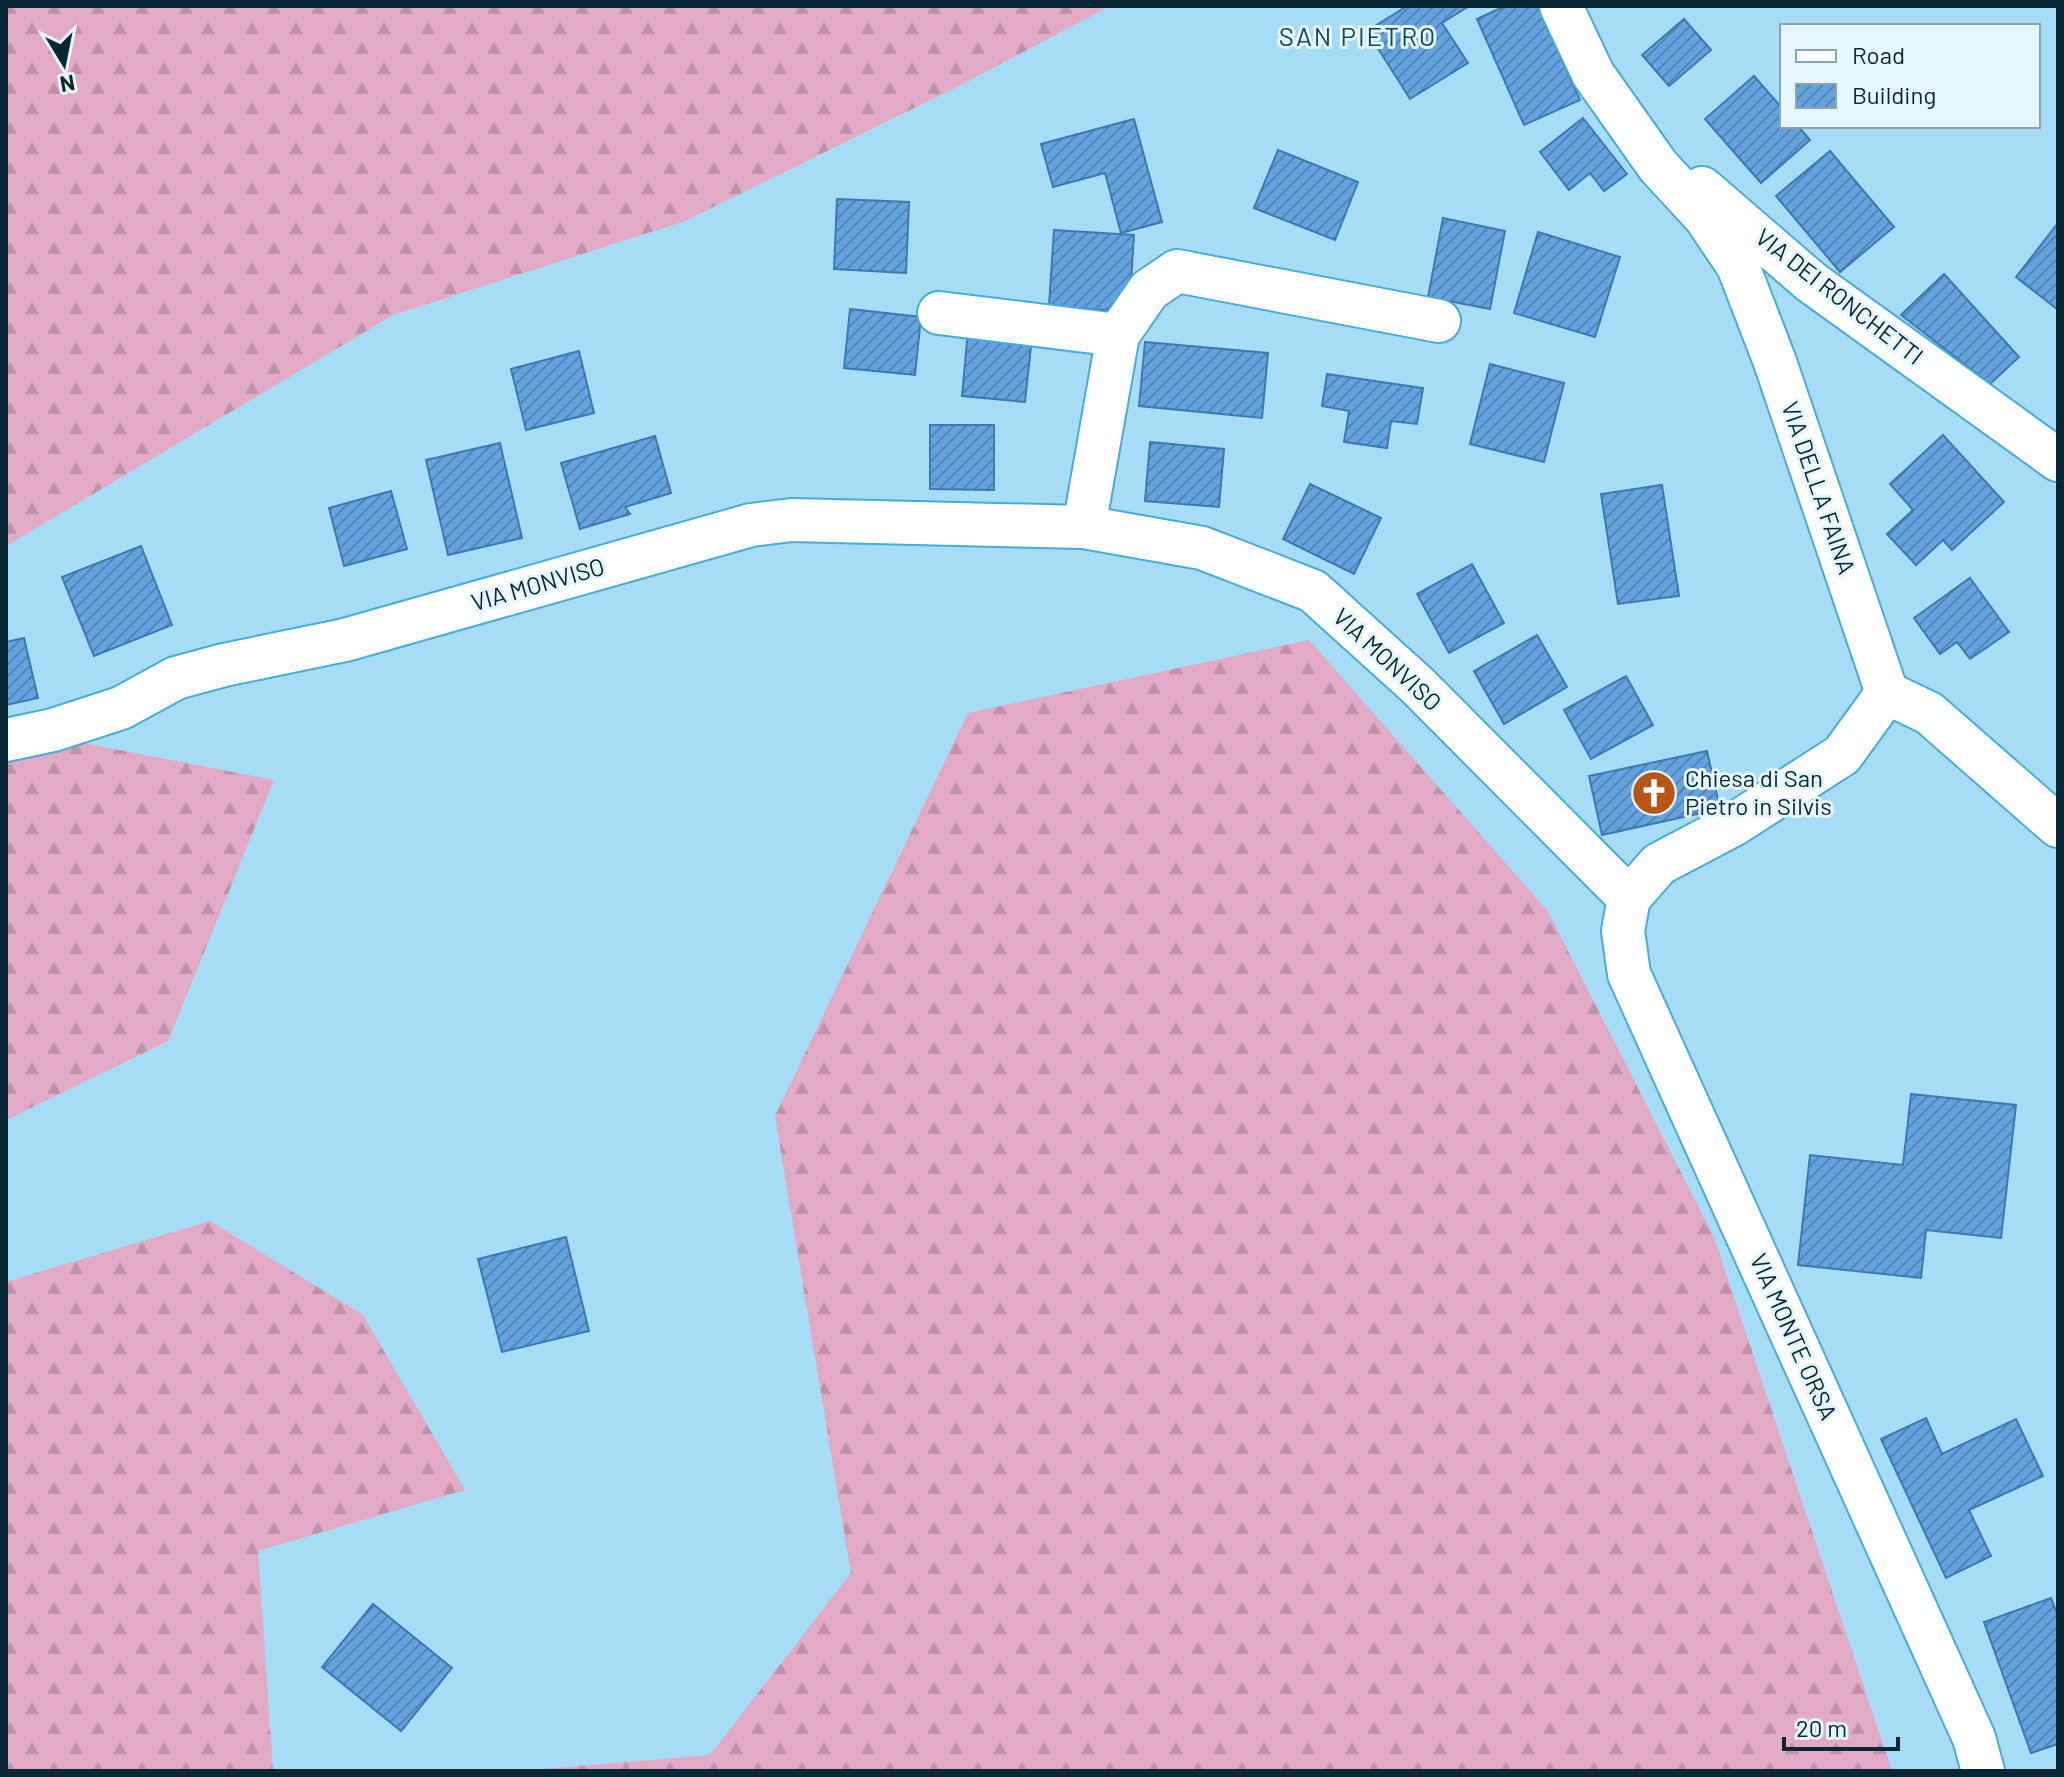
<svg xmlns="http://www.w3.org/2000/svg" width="2064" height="1777" font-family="Barlow,sans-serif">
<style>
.forest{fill:url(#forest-firs)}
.building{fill:url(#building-hatch);stroke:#3b79b2;stroke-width:2}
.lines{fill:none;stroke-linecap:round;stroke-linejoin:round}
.street-casing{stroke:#48acd4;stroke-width:46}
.street{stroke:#fff;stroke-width:42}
.labels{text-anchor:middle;stroke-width:6;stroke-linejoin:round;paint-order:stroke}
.street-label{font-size:24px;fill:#052632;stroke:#e5f6ff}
.poi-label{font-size:24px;fill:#052632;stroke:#e5f6ff;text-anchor:start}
.neighbourhood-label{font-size:26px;letter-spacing:2px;fill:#0e465b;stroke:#e5f6ff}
</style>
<defs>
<pattern id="forest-firs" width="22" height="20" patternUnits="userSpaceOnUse" patternTransform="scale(2)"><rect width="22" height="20" fill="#e2aac5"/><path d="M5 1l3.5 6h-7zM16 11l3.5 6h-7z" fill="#c092aa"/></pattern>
<pattern id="building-hatch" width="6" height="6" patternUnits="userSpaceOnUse" patternTransform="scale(2)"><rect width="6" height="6" fill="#64a3de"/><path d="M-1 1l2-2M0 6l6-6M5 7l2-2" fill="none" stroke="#5085b5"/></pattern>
</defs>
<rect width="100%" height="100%" fill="#a6dcf5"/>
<g class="forest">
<path d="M6,6H1110L961,85L685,221L393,315L6,546Z"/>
<path d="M1309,640L1547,910L1714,1237L1892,1771H520L710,1755L851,1573L775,1116L968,713Z"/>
<path d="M11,729L274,780L168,1041L6,1120V731Z"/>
<path d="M210,1221L363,1315L465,1490L258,1551L273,1771H6V1282Z"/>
</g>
<g class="building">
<path d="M1407,6H1469L1442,23L1468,63L1410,99L1367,31Z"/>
<path d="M1505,6H1538L1580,100L1524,125L1477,19Z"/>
<path d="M1684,19L1711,50L1669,86L1642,55Z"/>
<path d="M1754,76L1782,108V126H1798L1810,140L1761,183L1705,119Z"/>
<path d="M1583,118L1627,174L1604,191L1590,173L1569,190L1540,152Z"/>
<path d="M1134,119L1162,222L1121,233L1105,173L1053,187L1041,144Z"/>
<path d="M1278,150L1358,182L1335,240L1254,208Z"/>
<path d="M1830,151L1894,227L1840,272L1776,196Z"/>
<path d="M837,199L909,202L906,273L834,269Z"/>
<path d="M1443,218L1505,231L1490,309L1428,297Z"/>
<path d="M2058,223V310L2016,277Z"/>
<path d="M1054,230L1134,235L1129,312L1049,306Z"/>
<path d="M1538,232L1620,257L1595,337L1514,313Z"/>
<path d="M1944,274L2019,357L1990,384L1901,315Z"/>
<path d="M850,309L921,317L915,375L844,368Z"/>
<path d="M968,330L1032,337L1025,402L962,396Z"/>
<path d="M1145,342L1268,353L1262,418L1139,406Z"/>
<path d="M579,351L594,413L526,430L511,369Z"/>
<path d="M1490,364L1564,383L1544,462L1470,444Z"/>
<path d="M1327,374L1423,388L1417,424L1391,421L1387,448L1344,442L1349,411L1322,406Z"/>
<path d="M930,425H994V490L930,489Z"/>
<path d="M1943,435L2004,502L1952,550L1943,540L1916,565L1887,534L1913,510L1890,484Z"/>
<path d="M655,436L671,493L625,507L630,514L580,529L561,463Z"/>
<path d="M1150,442L1224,449L1219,507L1145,501Z"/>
<path d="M500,443L522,538L448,555L426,460Z"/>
<path d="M1310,484L1381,518L1354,574L1283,539Z"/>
<path d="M1662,485L1679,596L1618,604L1601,494Z"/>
<path d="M391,491L407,549L344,566L329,508Z"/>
<path d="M141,546L172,625L94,656L62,577Z"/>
<path d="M1472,564L1504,623L1449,653L1417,594Z"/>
<path d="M1970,578L2009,632L1970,659L1957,642L1940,654L1914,618Z"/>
<path d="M1537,635L1567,687L1504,724L1474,671Z"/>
<path d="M24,638L38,698L6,705V642Z"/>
<path d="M1626,676L1653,725L1591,759L1564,710Z"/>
<path d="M1707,751L1720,809L1602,835L1589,776Z"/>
<path d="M1911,1094L2016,1105L2001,1238L1926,1230L1921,1278L1798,1265L1810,1155L1903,1165Z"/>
<path d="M566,1237L589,1331L502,1352L478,1259Z"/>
<path d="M1926,1418L1942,1454L2016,1419L2043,1476L1969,1510L1991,1556L1946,1578L1881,1439Z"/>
<path d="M2051,1598L2058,1616V1744L2031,1753L1984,1622Z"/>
<path d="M373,1604L452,1668L401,1731L322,1667Z"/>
</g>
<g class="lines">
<g class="street-casing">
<g id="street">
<path d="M1561,6L1593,74L1658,166L1705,217L1738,266L1775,362L1887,693"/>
<path d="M1702,188L1811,282L2058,460"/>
<path d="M939,313L1118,335"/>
<path d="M1084,527L1118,335L1149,290L1177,271L1439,321"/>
<path d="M1887,693L1929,713L2058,826"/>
<path d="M6,740L53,730L121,708L176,678L224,665L345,640L751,525L792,520L1084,527L1202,548L1313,591L1418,686L1629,898"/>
<path d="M1629,898L1623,931L1629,974L1974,1738L1983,1771"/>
<path d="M1629,898L1659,864L1733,825L1842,755L1887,693"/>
</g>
</g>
<use href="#street" class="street"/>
</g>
<defs>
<g id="church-disc" transform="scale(2.3)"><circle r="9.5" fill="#b75616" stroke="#e5f6ff"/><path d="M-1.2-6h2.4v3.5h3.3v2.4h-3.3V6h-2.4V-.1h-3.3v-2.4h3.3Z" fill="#fff"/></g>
</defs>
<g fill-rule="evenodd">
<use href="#church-disc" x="1654" y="793"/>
</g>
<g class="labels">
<g class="street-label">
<text transform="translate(1839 297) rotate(38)" y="8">VIA DEI RONCHETTI</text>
<text transform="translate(1818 488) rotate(71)" y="8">VIA DELLA FAINA</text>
<text transform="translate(538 585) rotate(-16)" y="8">VIA MONVISO</text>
<text transform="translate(1387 660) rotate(43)" y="8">VIA MONVISO</text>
<text transform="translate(1793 1337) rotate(66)" y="8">VIA MONTE ORSA</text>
</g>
<g class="poi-label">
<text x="1685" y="787">Chiesa di San<tspan x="1685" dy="28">Pietro in Silvis</tspan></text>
</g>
<g class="neighbourhood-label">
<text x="1358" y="46">SAN PIETRO</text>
</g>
</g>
<rect width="2064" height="1777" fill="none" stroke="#052632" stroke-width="16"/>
<rect x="1780" y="24" width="260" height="104" fill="#e5f6ff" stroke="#8ba3ad" stroke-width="2"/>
<rect x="1796" y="50" width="40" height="12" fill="#ffffff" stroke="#8ba3ad" stroke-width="2"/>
<text x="1852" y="64" font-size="24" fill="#052632">Road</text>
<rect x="1796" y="84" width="40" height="24" fill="url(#building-hatch)" stroke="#8ba3ad" stroke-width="2"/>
<text x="1852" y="104" font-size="24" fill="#052632">Building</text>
<g transform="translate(64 64) rotate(170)" stroke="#e5f6ff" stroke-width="6" paint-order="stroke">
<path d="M0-6L14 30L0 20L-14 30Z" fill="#052632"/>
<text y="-12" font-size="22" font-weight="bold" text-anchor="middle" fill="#052632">N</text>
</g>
<path d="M1784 1737v12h114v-12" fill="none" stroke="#052632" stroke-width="4"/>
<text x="1796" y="1737" font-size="24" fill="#052632" stroke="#e5f6ff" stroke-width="6" paint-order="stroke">20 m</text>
</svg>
